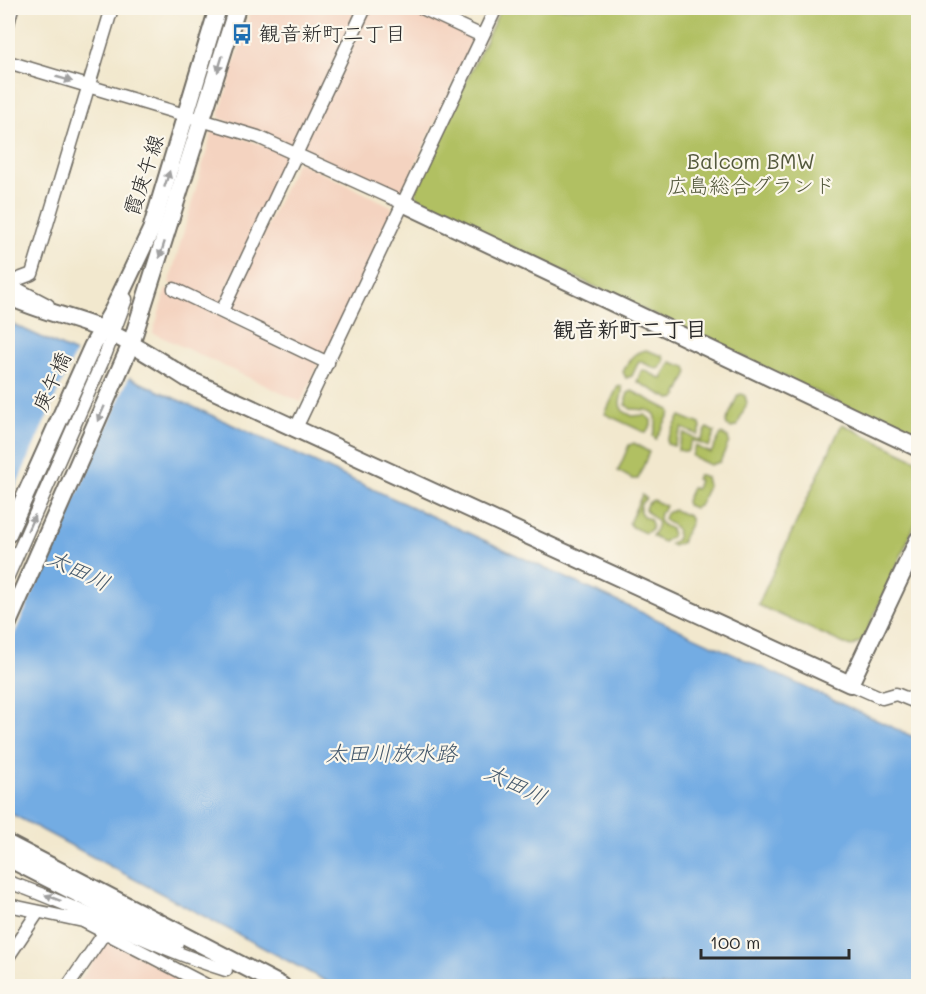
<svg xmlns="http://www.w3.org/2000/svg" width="926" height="994" font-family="Mali,'Klee One',sans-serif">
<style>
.built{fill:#f4d3c0}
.green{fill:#b1c062;stroke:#6e7646;stroke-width:1.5}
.water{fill:#73ace3;stroke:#4f6c87;stroke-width:1.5}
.pier{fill:#f2e8ce}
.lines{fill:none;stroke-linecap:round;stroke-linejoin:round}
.street-casing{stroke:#716d64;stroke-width:15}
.secondary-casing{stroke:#716d64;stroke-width:20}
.street{stroke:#fff;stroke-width:12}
.secondary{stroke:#fff;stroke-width:16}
.oneway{fill:#a0a0a0}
.labels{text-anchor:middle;stroke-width:4.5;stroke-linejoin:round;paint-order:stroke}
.poi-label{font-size:21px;fill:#2b2b2b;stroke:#fbf7ec;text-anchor:start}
.park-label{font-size:21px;fill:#53583c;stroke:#fbf7ec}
.street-label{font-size:21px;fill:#2b2b2b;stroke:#fbf7ec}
.neighbourhood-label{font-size:22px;font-weight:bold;fill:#2b2b2b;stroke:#fbf7ec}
.water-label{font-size:22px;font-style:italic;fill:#44586b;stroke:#fbf7ec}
</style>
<rect width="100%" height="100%" fill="#fbf7ec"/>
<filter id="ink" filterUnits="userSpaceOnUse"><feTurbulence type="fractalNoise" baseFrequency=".0167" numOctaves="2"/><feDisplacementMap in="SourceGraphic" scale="12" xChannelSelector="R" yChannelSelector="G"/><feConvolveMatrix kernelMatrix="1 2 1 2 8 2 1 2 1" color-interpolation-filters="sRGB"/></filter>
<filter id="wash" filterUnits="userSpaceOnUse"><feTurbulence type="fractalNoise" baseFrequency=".008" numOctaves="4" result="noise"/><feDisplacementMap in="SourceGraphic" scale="24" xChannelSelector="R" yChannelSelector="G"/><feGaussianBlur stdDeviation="1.35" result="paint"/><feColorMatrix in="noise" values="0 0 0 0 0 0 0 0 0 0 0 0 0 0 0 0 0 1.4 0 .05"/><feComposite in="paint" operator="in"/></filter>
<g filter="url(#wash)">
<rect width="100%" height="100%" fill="#f2e8ce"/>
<g class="built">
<path d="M251,8H360L296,143L292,145L221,119L219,116Z"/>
<path d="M368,8H413L472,35L473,40L402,194H398L305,151L303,145Z"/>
<path d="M216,129L286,153L288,159L220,303L215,305L169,283L212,132Z"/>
<path d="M297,161L391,206L393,212L326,353L322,354L228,310Z"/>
<path d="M166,289L317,360L318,365L301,402L153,333Z"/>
<path d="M108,940L198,986H76Z"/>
</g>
<g class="green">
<path d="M501,8H902L918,19V440L419,203L415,189Z"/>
<path d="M646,350L663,356L664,361L660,368L657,369L639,361L632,376L626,378L623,372C629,360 633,352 646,350Z"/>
<path d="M671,362L686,367L688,372L676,398L670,399L637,382L641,371L644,370L662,379Z"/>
<path d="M618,386L622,387C624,396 616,402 623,411L632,416L645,415L651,420V425L646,433L605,414Z"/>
<path d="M632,391L669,410L670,413L656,439L653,436C662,410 653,410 631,409L626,405V399L628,393Z"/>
<path d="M742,394L745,396L747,403L737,426L732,428L727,426L726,422L738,395Z"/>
<path d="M680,416L700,424L701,428L698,435L682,428L674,446L667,444V440Z"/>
<path d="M842,424L918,461V518L863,640L851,647L758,605Z"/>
<path d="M707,428L715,432L709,447L692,440L687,452L678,450V447L684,433L701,441Z"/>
<path d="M721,434L728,437L729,442L720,462L710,465L692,456L695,446L711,453Z"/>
<path d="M634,443L649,452L638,479H632L618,471L629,445Z"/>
<path d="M698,475H701L706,477L708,486L699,506L694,508L687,505L686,501L692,488L696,489L699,480L696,479Z"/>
<path d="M642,495L646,498L640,505V512L644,517L650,519L652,524L651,530L645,533L632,527L629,523Z"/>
<path d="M653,500L666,506L660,513C657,524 663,525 671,529L672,536L663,542L652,536C665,517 652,520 645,509L647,504Z"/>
<path d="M674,510L689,516L691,522L681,543L673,546L670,544L677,539C679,523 671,527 664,519L666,513Z"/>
</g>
<path class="water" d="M8,322L918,739V986H335L8,812Z"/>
<path class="pier" d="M76,351L130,375L8,649V504Z"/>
</g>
<g filter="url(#ink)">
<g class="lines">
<g class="street-casing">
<g id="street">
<path d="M422,8L482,36"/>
<path d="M8,24L12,8"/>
<path d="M8,62L258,137L403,203"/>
<path d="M8,283L32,274L112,8"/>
<path d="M8,284L48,305"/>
<path d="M174,289L328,363"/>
<path d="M222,311L365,8"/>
<path d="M296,428L496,8"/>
<path d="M8,576L106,353L126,299"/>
<path d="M850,684L882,698L896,694L918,703"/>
<path d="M8,882C82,907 151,947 226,970"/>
<path d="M8,905L83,921L208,986"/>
<path d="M8,957L38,912"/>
<path d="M68,986L105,932"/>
</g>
</g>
<g class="secondary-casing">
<g id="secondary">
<path d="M403,203L918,448"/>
<path d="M8,296C39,311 72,317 104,330C133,343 161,362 188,379L850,684L918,540"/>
<path d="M8,534L92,347L113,310L151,230L218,8"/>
<path d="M8,623L131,344L237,8"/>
<path d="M8,844L282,986"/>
<path d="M8,858L175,943"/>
</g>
</g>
<use href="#street" class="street"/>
<use href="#secondary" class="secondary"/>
</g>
<defs><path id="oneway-solid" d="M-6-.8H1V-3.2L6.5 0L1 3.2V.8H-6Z" transform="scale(1.5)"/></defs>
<g class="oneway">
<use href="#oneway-solid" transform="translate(220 64) rotate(107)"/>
<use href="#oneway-solid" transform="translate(64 79) rotate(16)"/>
<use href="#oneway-solid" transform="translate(167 179) rotate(-72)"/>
<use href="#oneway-solid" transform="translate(162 250) rotate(108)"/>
<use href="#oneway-solid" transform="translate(101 414) rotate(114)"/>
<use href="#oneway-solid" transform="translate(31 523) rotate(-66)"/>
<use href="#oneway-solid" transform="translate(53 898) rotate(-159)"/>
</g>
</g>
<defs>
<g id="bus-bare" transform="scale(1.62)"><path d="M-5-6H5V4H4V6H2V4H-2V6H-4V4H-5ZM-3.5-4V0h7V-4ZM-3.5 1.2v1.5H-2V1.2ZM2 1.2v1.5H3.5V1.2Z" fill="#1f6fb2" stroke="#fbf7ec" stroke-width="2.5" paint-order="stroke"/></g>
</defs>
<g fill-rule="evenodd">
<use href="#bus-bare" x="242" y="34"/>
</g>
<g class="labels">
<g class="poi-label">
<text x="259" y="41">観音新町二丁目</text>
</g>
<g class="park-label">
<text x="751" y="169">Balcom BMW<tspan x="751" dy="24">広島総合グランド</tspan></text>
</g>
<g class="street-label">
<text transform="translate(144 175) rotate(-72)" y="7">霞庚午線</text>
<text transform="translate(52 382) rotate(-66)" y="7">庚午橋</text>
</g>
<g class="neighbourhood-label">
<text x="630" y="337">観音新町二丁目</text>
</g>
<g class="water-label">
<text transform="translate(79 570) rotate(26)" y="8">太田川</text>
<text x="391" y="761">太田川放水路</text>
<text transform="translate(516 784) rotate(26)" y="8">太田川</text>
</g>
</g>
<rect width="926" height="994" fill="none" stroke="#fbf7ec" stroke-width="30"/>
<path d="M701 949v9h148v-9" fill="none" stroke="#2b2b2b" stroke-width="3"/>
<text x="710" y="949" font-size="18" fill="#2b2b2b" stroke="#fbf7ec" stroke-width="4.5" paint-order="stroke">100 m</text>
</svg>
